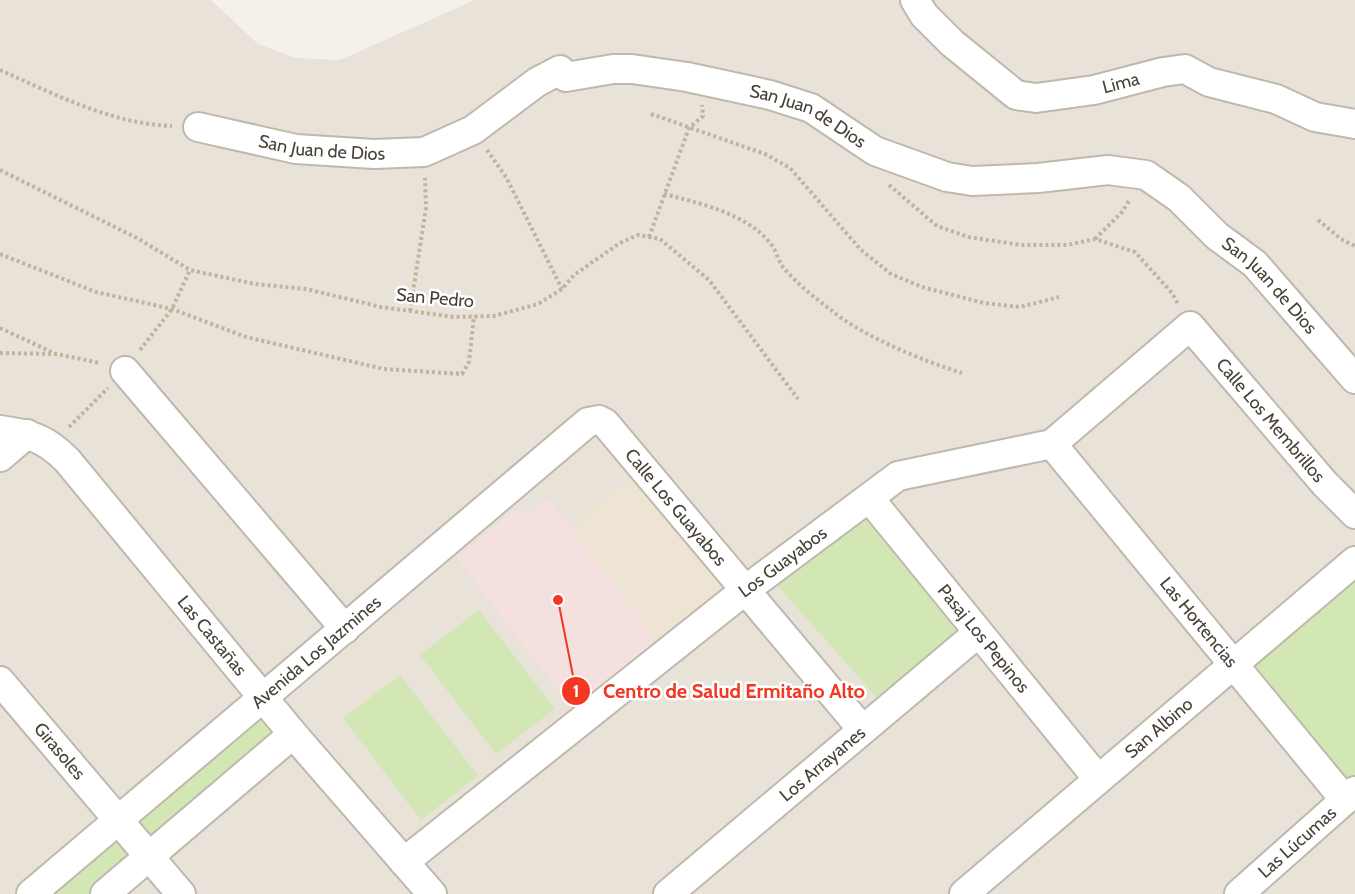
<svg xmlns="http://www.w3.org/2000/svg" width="1355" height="894" font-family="Cabin,sans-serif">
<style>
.residential{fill:#e8e2d8}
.education{fill:#ede4d4}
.medical{fill:#f4e0de}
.green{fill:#d2e7b4}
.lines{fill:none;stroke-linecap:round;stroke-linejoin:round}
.minor-casing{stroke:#bfb8ac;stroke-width:32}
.path{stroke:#c1b39e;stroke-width:4;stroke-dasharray:3 3;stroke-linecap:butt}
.minor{stroke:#fff;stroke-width:28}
.labels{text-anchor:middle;stroke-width:5;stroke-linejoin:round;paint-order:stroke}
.street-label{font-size:18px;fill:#484138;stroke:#fff}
.leader{fill:none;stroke:#f23722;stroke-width:2}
.callout-dot{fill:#f23722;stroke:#fff;stroke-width:2}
.mark-label{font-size:18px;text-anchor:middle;font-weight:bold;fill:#fff}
.callout-label{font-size:20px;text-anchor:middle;font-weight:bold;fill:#f23722;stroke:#fff;stroke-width:5;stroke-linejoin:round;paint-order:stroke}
</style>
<rect width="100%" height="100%" fill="#f4f0ea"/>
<path class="residential" d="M0,0H211L258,44L295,58L340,60L475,0H1355V894H0Z"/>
<path class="education" d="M639,470L730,583L659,643L571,528Z"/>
<path class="medical" d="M548,498L659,643L572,709L457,558L513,510L529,515Z"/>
<g class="green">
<path d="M871,514L967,629L880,701L777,585Z"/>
<path d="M1355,571V782L1347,789L1247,663Z"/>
<path d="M479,610L555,709L496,754L420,655Z"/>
<path d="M400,675L478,776L421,820L343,718Z"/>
<path d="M264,699L293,734L105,894H31Z"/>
</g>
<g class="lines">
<g class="minor-casing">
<g id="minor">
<path id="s1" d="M915,0L924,15L952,43L1016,95L1036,98L1094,90L1163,72L1185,69L1209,82L1276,99L1315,117L1355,124"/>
<path id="s2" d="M198,127L296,149L374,154L424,152L473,130L537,82L560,70L566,77L613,69H632L687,77L770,95L811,108L875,151L947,177L972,181L1038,178L1108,170L1146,175L1179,198L1217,236L1255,264L1355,379"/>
<path d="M125,371L345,629"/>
<path id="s3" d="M0,430C30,434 45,438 67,460L293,734L432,894"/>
<path id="s4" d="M1052,444L1345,800"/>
<path d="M0,457L27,434"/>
<path id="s5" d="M870,499L1098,779"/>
<path id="s6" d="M0,681L181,894"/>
<path id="s7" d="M404,862L744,591L898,476L1052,444L1190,326L1325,484L1355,514"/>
<path id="s8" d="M31,894L588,422L599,420L605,423L862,729"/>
<path d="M105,894L293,734"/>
<path id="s9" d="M668,894L978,633"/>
<path id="s10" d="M964,894L1355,561"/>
<path id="s11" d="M1239,894L1355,791"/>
</g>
</g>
<g class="path">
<path d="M0,70C54,94 112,124 172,126"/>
<path d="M651,114L765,154L790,168L861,250L891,274L922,287L984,303L1020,307L1059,297"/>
<path d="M487,150L506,177L562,289"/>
<path d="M0,170L137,238L190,270L255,284L306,289L381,307L454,317L494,316L538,304L562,289L574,275L620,243L638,235L660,239L709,280L798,399"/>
<path d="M889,185L937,226L968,237L1021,245H1067L1095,239L1135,252L1172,293L1178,304"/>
<path d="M664,194C698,203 746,213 770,243C776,250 778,260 783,267C796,283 815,298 831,310C862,336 923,361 962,373"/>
<path d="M1318,220L1341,239L1355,246"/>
<path d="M649,237L689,128L703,116L702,105"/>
<path d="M1095,239L1122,212L1130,199"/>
<path d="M0,254L96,292L172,309L246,337L384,369L462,374L469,362L474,316"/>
<path d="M410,311L426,208L425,178"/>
<path d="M0,328L56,354"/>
<path d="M140,350L172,309L190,270"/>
<path d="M0,353L57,354L100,363"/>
<path d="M69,427L108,388"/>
</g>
<use href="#minor" class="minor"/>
</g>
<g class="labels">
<g class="street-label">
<text dy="6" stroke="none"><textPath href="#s1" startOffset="246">Lima</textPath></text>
<text dy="6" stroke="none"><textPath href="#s2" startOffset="648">San Juan de Dios</textPath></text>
<text dy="6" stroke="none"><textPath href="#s2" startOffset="126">San Juan de Dios</textPath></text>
<text dy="6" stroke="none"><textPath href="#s2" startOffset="1168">San Juan de Dios</textPath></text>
<text transform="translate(435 298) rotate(5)" y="6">San Pedro</text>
<text dy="6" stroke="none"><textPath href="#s7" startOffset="1090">Calle Los Membrillos</textPath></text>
<text dy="6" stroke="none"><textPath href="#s8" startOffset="858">Calle Los Guayabos</textPath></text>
<text dy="6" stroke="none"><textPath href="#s7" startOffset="483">Los Guayabos</textPath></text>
<text dy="6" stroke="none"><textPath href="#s4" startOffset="231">Las Hortencias</textPath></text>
<text dy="6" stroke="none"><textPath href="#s3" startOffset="303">Las Castañas</textPath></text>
<text dy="6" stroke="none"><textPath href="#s5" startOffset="180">Pasaj Los Pepinos</textPath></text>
<text dy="6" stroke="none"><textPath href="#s8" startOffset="374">Avenida Los Jazmines</textPath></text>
<text dy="6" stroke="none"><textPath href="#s10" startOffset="256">San Albino</textPath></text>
<text dy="6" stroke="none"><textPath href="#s6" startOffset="92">Girasoles</textPath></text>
<text dy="6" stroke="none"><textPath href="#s9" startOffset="202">Los Arrayanes</textPath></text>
<text dy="6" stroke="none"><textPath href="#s11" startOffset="78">Las Lúcumas</textPath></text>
</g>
</g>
<path class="leader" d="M558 600L576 691"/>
<g class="callout-dot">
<circle cx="558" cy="600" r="6"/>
<circle cx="576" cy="691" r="15"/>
</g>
<g class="mark-label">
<text x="576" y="697">1</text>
</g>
<g class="callout-label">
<text x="734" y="698">Centro de Salud Ermitaño Alto</text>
</g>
</svg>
